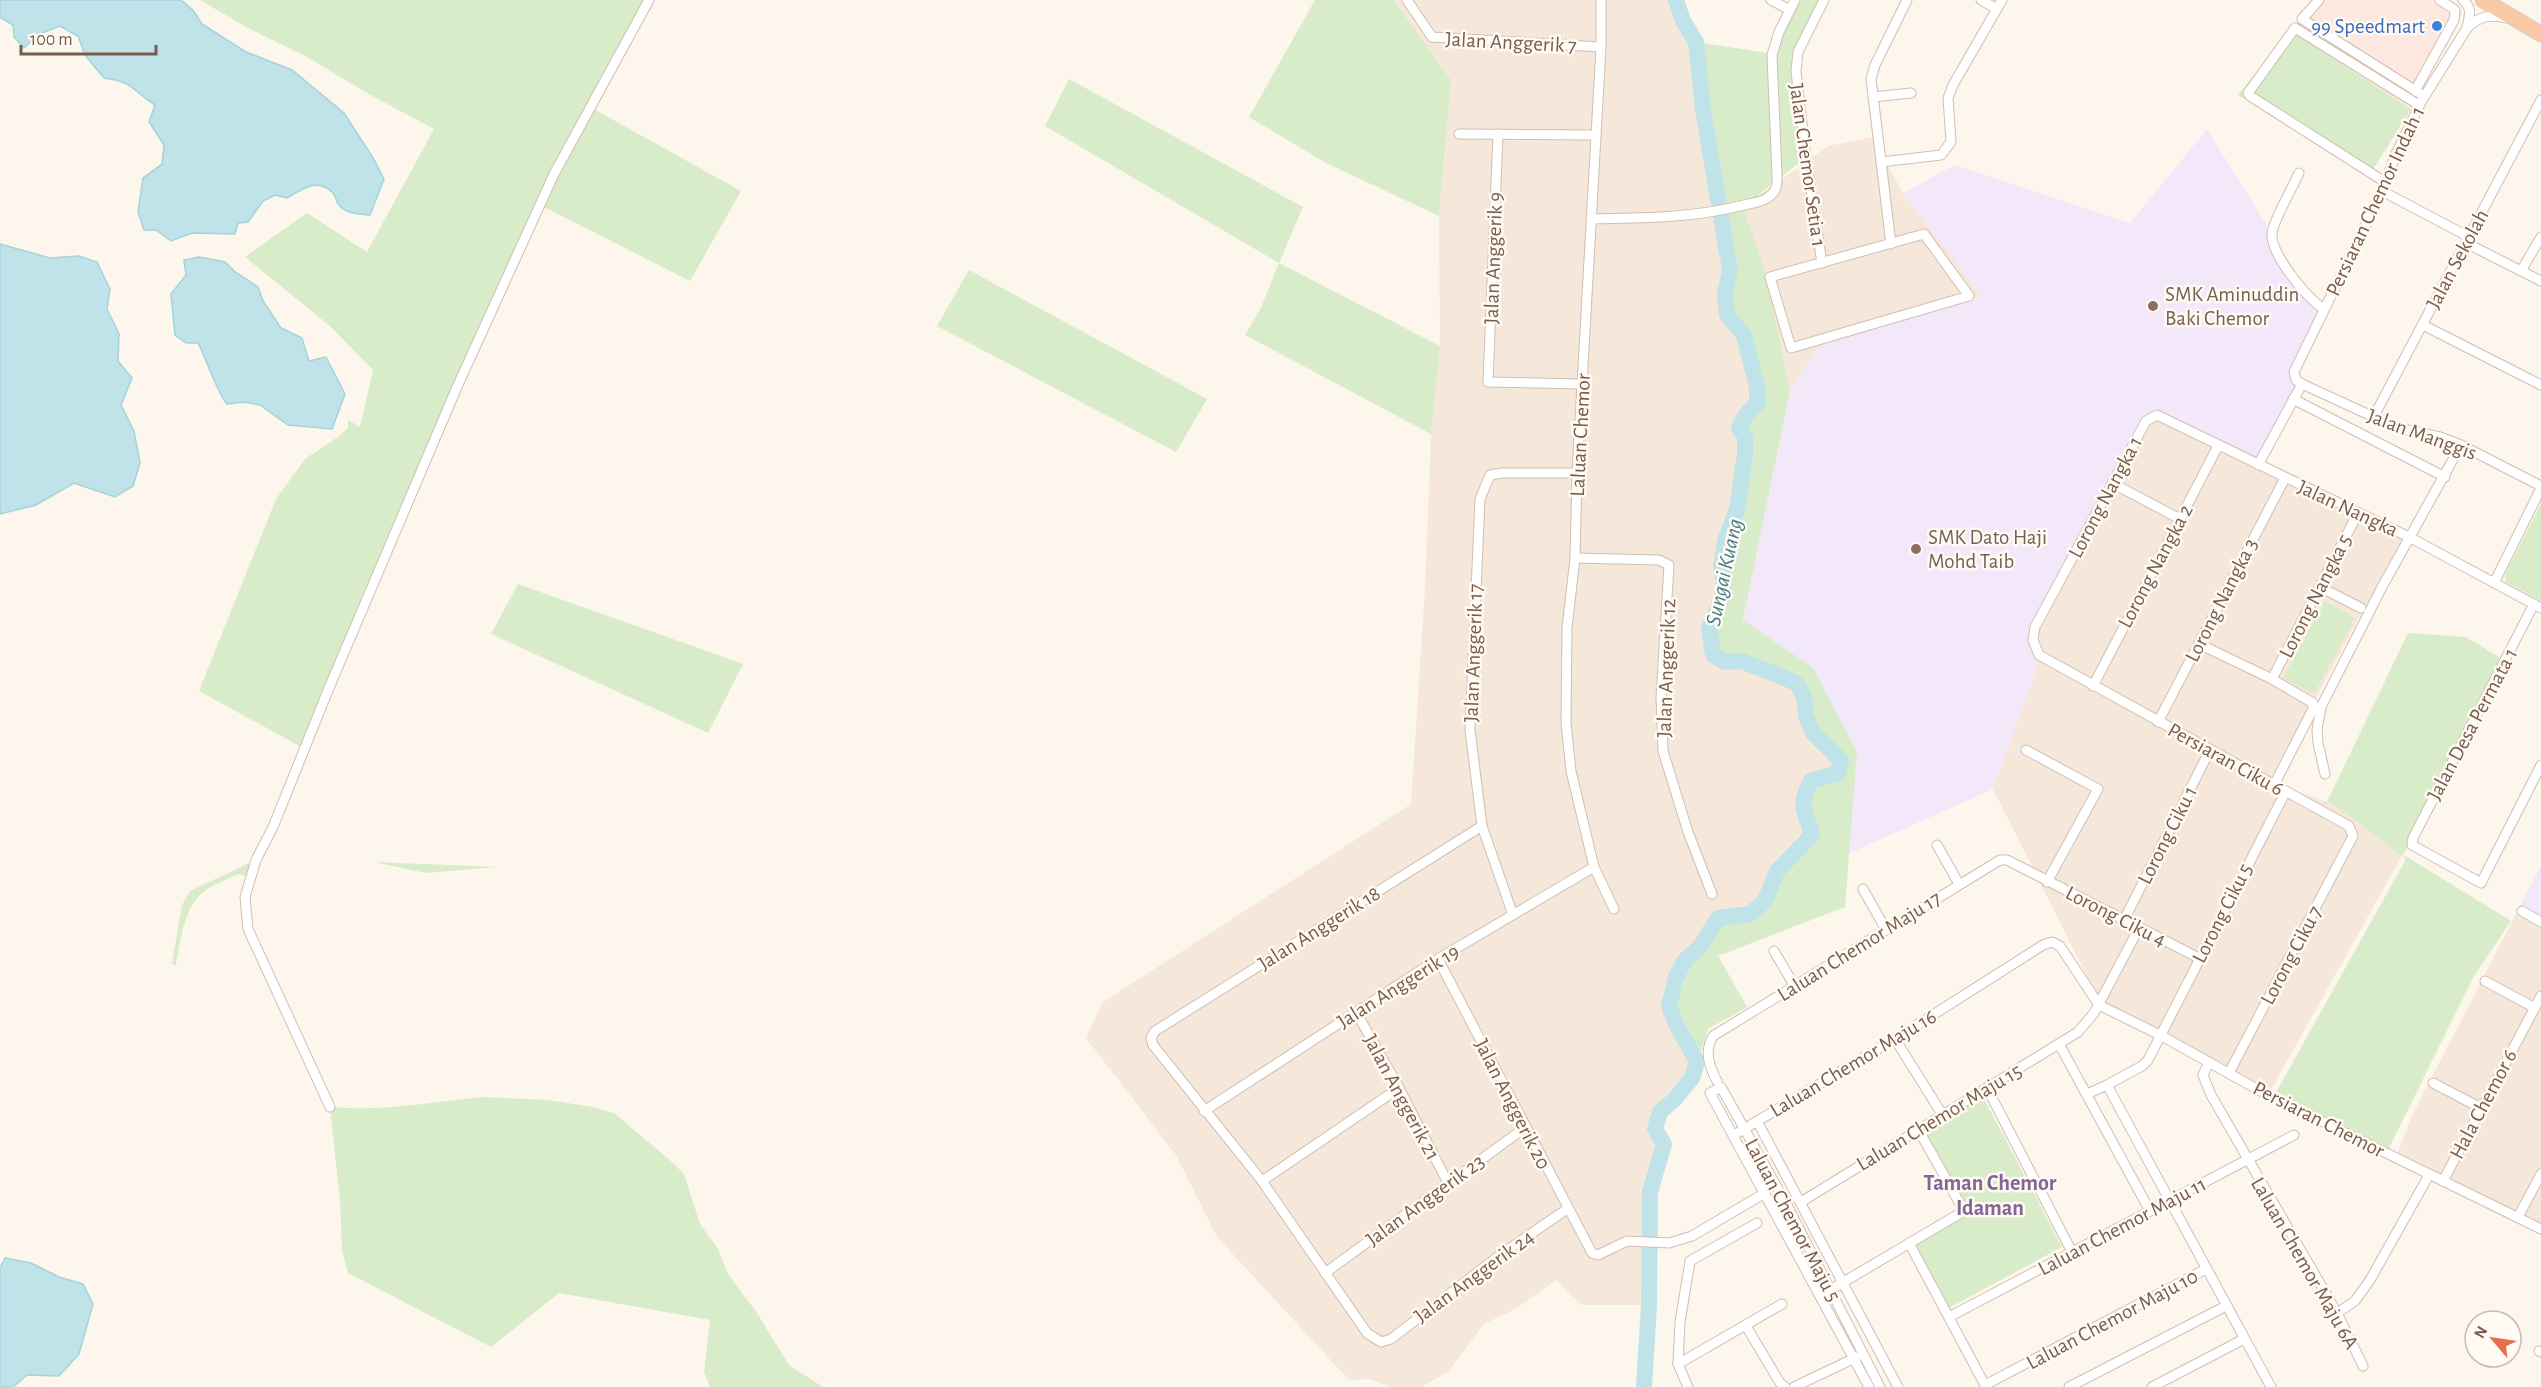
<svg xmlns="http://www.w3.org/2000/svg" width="2541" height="1387" font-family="'Alegreya Sans',sans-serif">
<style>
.residential{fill:#f5e8da}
.commercial{fill:#fde8e0}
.education{fill:#f3e8fa}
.green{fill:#d8ecc9}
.water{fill:#bfe3e8;stroke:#a5d3da;stroke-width:1.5}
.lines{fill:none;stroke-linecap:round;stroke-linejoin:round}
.river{stroke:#bfe3e8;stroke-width:16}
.minor-casing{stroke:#d1beb0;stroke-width:11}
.trunk-casing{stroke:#dad1cd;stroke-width:17}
.minor{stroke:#fff;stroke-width:9}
.trunk{stroke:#f9c8a4;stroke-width:15}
.shop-dot{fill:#3f7fe0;stroke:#fffaf3;stroke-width:2}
.education-dot{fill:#8d6e63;stroke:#fffaf3;stroke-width:2}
.labels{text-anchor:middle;stroke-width:5;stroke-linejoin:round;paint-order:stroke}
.shop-label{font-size:21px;fill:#366cbe;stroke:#fffaf3;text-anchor:end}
.street-label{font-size:21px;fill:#7a5c4d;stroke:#fffaf3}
.education-label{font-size:21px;fill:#785e54;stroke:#fffaf3;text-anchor:start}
.water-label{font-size:22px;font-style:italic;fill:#437c86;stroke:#fffaf3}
.neighbourhood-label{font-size:22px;font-weight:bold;fill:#846695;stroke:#fffaf3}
</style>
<rect width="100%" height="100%" fill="#fdf6ec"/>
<g class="residential">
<path d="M1394,0H1676L1683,21L1696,42L1699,59L1703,109L1718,212L1730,270L1725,295L1727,315L1744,335L1757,387V403L1745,416V454L1737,509L1725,541L1721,567L1724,581L1722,599L1709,627L1725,662L1741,661L1783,677L1797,684L1804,697L1806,716L1823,745L1841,761L1838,773L1811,781L1802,812L1812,835L1777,871L1765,901L1750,914L1718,918L1700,947L1685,960L1676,977L1669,1006L1675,1022L1697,1062L1692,1078L1674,1100L1660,1112L1655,1129L1664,1144L1650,1192L1649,1305H1582L1556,1280L1517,1308L1484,1324L1448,1372L1421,1387H1390L1370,1379L1349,1380L1217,1237L1176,1155L1086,1038L1103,1002L1411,804L1425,587L1431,434L1440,346L1439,216L1451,80Z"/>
<path d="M1872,137L1903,193L1982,296L1822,342L1790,391L1765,271L1743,207L1828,146Z"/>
<path d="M2152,416L2410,538L2366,605L2271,782L2327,802L2348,815L2402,856L2269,1093L2099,1000L1993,789L2041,655L2038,616Z"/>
<path d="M2520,906L2541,920V1231L2395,1160L2412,1116Z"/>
</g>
<path class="commercial" d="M2315,0H2450L2460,6L2462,14L2411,109L2290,30Z"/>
<g class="education">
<path d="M2207,129L2323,316L2294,371L2301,384L2258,465L2152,416L2038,616L2041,655L1993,789L1848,854L1857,752L1743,621L1790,391L1822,342L1982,296L1903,193L1955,165L2130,223Z"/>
<path d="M2541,865V917L2520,906Z"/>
</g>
<g class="green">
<path d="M200,0H649L590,107L741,191L690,281L540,205L305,749L199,691L276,499L305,459L338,437L348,428V420L360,427L373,370L331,327L245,257L307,213L367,252L434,129L367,93L309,58L246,27Z"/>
<path d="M1315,0H1394L1451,80L1439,216L1326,163L1249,117Z"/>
<path d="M1799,0H1820L1796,50L1804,159L1743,207L1765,271L1790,391L1743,620L1813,668L1857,752L1845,907L1718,956L1747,1007L1708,1029L1697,1062L1675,1022L1669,1006L1676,977L1685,960L1700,947L1718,918L1750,914L1765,901L1777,871L1812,835C1805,810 1797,806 1811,781L1838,773L1841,762L1813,733L1806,716L1804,697L1797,684L1783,677L1741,661L1725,662L1713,655L1709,627L1722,599L1724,581L1721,567L1725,541L1737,509L1745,454V436L1739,428L1745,416L1757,403V387L1744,335L1727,315L1725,295L1730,270L1718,212L1703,109L1696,42L1775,54L1781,34Z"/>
<path d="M2290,30L2411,109L2369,176L2238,95Z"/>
<path d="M1069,79L1303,207L1279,263L1440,346L1431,434L1245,335L1261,308L1279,263L1045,126Z"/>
<path d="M969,270L1207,399L1176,452L937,326Z"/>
<path d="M2541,504V601L2506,582L2505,574Z"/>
<path d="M518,584L743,664L708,733L491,634Z"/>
<path d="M2325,601L2355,618L2314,694L2283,678Z"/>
<path d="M2408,633L2466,637L2504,660L2411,842L2402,856L2348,815L2327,802Z"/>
<path d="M2404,855L2511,921L2474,976L2387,1152L2274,1096L2405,861Z"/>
<path d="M256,860L249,878L239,874C226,880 207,886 198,897C183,914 180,944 176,965L172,964L182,905L190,891Z"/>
<path d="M373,862L498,867L426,873Z"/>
<path d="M1982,1095L2062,1247L1947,1309L1915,1245L1968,1214L1921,1130Z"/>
<path d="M482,1097L548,1100L593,1107L614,1113L672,1162L684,1174L700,1224L718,1249L728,1274L757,1313L789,1365L823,1387H710L704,1372L710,1320L559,1293L491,1347L348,1273L342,1250L340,1201L330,1107C381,1112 431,1102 482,1097Z"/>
</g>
<g class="water">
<path d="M0,0H181L193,10L202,24L246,52L292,70L344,113L373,158L384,179L370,215C359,214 346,214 339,205C336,202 336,196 333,193C318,177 302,189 287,198L275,195L263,201L248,222L238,223L235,234L192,233L171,241L156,230H144L138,212L143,178L162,164L164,145L149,122L155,105C132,91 135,82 104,78L85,55L78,36L60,26L39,34L24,48L14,37L13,25L0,17Z"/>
<path d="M0,244L50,258L79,256L97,262L110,289L107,309L119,334L118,361L132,378L121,405L134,431L140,463L133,486L115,497L74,483L36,505L0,514Z"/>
<path d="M199,257L225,262L234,271L258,287L263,301L281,328L302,338L309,361L326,357L345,394L332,429L288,425L260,405L244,402L227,404C218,395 206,358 198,343H186L175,335L171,294L186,275L184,260Z"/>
<path d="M5,1258L31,1263L59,1277L83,1284L93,1304L79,1354L59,1376L27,1375L13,1387H0V1268Z"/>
</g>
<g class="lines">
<path class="river" d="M1644,1387L1649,1305L1650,1192L1664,1144L1655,1129L1660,1112L1674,1100L1692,1078L1697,1062L1675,1022L1669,1006L1676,977L1685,960L1700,947L1718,918L1750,914L1765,901L1777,871L1812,835C1805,810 1797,806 1811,781L1838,773L1841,761L1813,733L1806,716L1804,697L1797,684L1783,677L1741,661L1725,662L1713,655L1709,627L1722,599L1724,581L1721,567L1725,541L1737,509L1745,454V436L1739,428L1745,416L1757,403V387L1744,335L1727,315L1725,295L1730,270L1703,109L1696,42L1683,21L1676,0"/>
<g class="minor-casing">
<g id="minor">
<path d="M1407,0L1432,37L1601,47"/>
<path d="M1601,0V47L1577,473L1575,558L1567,628L1566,723L1571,771L1594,867L1614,909"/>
<path d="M1771,0L1790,10"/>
<path d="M1981,0L1997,9"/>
<path d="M2319,0L2302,19L2424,96"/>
<path d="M2463,0C2473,8 2469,17 2467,28"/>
<path d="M2507,18C2491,14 2479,16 2467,28L2421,102L2396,154L2382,191L2294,372L2296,380L2302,384L2398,428L2440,437L2461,445L2541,486"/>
<path d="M2415,91L2454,20L2455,10L2440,0"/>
<path d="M1873,97L1911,93"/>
<path d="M1459,134L1596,135"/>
<path d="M1498,134L1488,382L1582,384"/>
<path d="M1881,162L1941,155L1951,142L1948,98L1953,85L2002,0"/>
<path d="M2299,173C2293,187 2273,221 2272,233C2270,254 2307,298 2324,309"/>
<path d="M2385,182L2250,96L2248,93L2295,28L2419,105"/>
<path d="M2382,191L2469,237"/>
<path d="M1591,219C1642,218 1690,218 1740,206C1751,203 1763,203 1771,195C1778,189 1777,182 1777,174L1772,55L1779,32L1795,0"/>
<path d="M1924,234L1969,296L1791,348L1770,277Z"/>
<path d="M2466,243L2541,281"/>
<path d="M1891,244L1871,79L1875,65L1907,0"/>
<path d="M1822,263L1806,158L1796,71L1798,52L1824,0"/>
<path d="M2521,271L2541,237"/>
<path d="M2423,325L2541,385"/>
<path d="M2293,399L2445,477"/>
<path d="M2373,418L2541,100"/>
<path d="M2258,465L2302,384"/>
<path d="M2112,483L2180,519"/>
<path d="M1575,558L1659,560L1669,565L1661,698L1663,751L1688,832L1712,894"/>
<path d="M2494,583L2541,488"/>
<path d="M2320,587L2361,608"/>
<path d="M2534,604L2413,838L2412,845L2481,883L2541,765"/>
<path d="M2199,644L2272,679L2313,703V709L2274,785"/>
<path d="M2272,679L2358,513"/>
<path d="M2093,686L2218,446"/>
<path d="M2158,722L2285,478"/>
<path d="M2026,750L2098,789L2047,882"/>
<path d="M2325,774L2318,743L2317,730L2321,707L2382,587L2461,445"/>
<path d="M1482,826L1155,1031L1151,1038L1153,1045L1262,1181L1367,1333L1381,1342L1391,1339L1500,1255L1567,1209"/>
<path d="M1937,845L1959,884"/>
<path d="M1863,889L1885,928"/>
<path d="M2522,911L2541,922"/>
<path d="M1513,915L1482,826L1470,730L1480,499L1490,475L1502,473H1577"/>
<path d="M2124,920L2210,750"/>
<path d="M1774,951L1794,985"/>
<path d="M1438,959L1592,1253L1598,1255L1627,1241L1669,1243L1692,1236L1765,1193"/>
<path d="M2485,981L2535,1008"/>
<path d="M1356,1012L1399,1088L1448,1183"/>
<path d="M1895,1039L1942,1114"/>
<path d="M2059,1044L2150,1211"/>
<path d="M2209,1062L2203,1075L2211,1095L2337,1313L2363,1366"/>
<path d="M2229,1073L2353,836L2349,826L2039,655L2033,640L2035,627L2146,421L2157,415L2411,538L2541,608"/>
<path d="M1717,1081C1709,1066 1704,1051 1713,1036L2000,860H2007L2199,958"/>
<path d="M2433,1083L2481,1108"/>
<path d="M2107,1085L2142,1066L2148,1060L2286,791"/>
<path d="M1987,1088L2072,1252"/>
<path d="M2087,1094L2107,1085L2271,1387"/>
<path d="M330,1107L248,929L245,897L256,860L273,827L329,688L457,387L554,174L649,0"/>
<path d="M1204,1111L1438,959L1594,867"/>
<path d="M1757,1121L1898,1387"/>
<path d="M1734,1135L1895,1039L2043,945L2052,942L2060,946L2099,1005L2160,1035L2264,1093L2541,1229"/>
<path d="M1262,1181L1399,1088"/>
<path d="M2443,1181L2541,996"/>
<path d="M1801,1202L2078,1032L2094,1013L2139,928"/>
<path d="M2518,1217L2541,1174"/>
<path d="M1909,1243L1986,1387"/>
<path d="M1325,1273L1526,1127"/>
<path d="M1825,1293L1964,1211L1918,1129"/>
<path d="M2337,1313L2355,1301L2370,1280L2429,1175"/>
<path d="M1949,1317L2294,1135"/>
<path d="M1746,1326L1780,1383L1785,1387"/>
<path d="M2539,1351L2541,1352"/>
<path d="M1678,1364L1782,1304"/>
<path d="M1985,1385L2206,1269"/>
<path d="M1688,1387L1678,1364L1680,1322L1690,1261L1757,1223"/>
<path d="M1794,1387L1857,1357"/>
<path d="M1869,1387L1710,1093L1721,1087L1788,1207L1880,1387"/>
<path d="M2069,1387L2226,1306"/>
<path d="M2152,1387L2244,1339"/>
</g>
</g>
<g class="trunk-casing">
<path id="trunk" d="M2483,0L2541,34"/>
</g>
<use href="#minor" class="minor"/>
<use href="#trunk" class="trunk"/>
</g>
<circle class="shop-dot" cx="2437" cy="26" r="6"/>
<g class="education-dot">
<circle cx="2153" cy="306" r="6"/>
<circle cx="1916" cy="549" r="6"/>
</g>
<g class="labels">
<g class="shop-label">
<text x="2425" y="33">99 Speedmart</text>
</g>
<g class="street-label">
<text transform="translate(1511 42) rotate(3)" y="7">Jalan Anggerik 7</text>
<text transform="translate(1808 165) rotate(82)" y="7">Jalan Chemor Setia 1</text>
<text transform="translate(2375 201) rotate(-65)" y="7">Persiaran Chemor Indah 1</text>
<text transform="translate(1493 258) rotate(-88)" y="7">Jalan Anggerik 9</text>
<text transform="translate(2457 259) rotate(-62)" y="7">Jalan Sekolah</text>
<text transform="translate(2422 434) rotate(20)" y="7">Jalan Manggis</text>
<text transform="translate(1580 435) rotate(-87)" y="7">Laluan Chemor</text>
<text transform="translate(2105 497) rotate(-62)" y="7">Lorong Nangka 1</text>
<text transform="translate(2348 508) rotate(25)" y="7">Jalan Nangka</text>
<text transform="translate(2155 566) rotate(-62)" y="7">Lorong Nangka 2</text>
<text transform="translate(2315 596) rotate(-63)" y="7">Lorong Nangka 5</text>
<text transform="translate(2221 600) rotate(-63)" y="7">Lorong Nangka 3</text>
<text transform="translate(1473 653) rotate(-88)" y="7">Jalan Anggerik 17</text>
<text transform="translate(1666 668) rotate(-88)" y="7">Jalan Anggerik 12</text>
<text transform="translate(2472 724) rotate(-62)" y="7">Jalan Desa Permata 1</text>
<text transform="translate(2226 759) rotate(29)" y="7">Persiaran Ciku 6</text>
<text transform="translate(2167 835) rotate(-63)" y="7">Lorong Ciku 1</text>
<text transform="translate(2222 913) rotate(-63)" y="7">Lorong Ciku 5</text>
<text transform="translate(2116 916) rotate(27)" y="7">Lorong Ciku 4</text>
<text transform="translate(1319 928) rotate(-32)" y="7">Jalan Anggerik 18</text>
<text transform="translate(1859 946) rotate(-32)" y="7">Laluan Chemor Maju 17</text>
<text transform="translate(2291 955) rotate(-62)" y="7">Lorong Ciku 7</text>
<text transform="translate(1398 986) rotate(-32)" y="7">Jalan Anggerik 19</text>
<text transform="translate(1853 1063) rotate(-31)" y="7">Laluan Chemor Maju 16</text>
<text transform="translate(1402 1097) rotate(62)" y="7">Jalan Anggerik 21</text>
<text transform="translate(1513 1104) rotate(63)" y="7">Jalan Anggerik 20</text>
<text transform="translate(2483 1104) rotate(-62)" y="7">Hala Chemor 6</text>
<text transform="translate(1939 1117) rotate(-31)" y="7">Laluan Chemor Maju 15</text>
<text transform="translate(2319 1119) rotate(27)" y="7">Persiaran Chemor</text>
<text transform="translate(1425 1200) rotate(-36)" y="7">Jalan Anggerik 23</text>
<text transform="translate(1793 1220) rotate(62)" y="7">Laluan Chemor Maju 5</text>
<text transform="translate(2122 1226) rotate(-28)" y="7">Laluan Chemor Maju 11</text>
<text transform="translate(2305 1263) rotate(60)" y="7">Laluan Chemor Maju 6A</text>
<text transform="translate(1474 1276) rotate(-36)" y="7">Jalan Anggerik 24</text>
<text transform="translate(2112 1319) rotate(-28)" y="7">Laluan Chemor Maju 10</text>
</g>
<g class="education-label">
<text x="2165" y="301">SMK Aminuddin<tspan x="2165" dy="24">Baki Chemor</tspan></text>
<text x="1928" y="544">SMK Dato Haji<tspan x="1928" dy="24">Mohd Taib</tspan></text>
</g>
<g class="water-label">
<text transform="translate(1723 572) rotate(-78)" y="8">Sungai Kuang</text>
</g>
<g class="neighbourhood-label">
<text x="1990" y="1190">Taman Chemor<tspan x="1990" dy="25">Idaman</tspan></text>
</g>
</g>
<g transform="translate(2493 1339) rotate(299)"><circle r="28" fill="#fffaf3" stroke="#cabbb1" stroke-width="1.5"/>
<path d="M0-4.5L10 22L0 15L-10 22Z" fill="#e76f51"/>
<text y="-9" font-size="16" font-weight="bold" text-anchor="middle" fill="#7a5c4d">N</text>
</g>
<path d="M21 45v9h135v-9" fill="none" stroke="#7a5c4d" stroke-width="3"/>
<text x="30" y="45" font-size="18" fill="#7a5c4d" stroke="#fffaf3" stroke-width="4.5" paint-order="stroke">100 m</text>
</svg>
